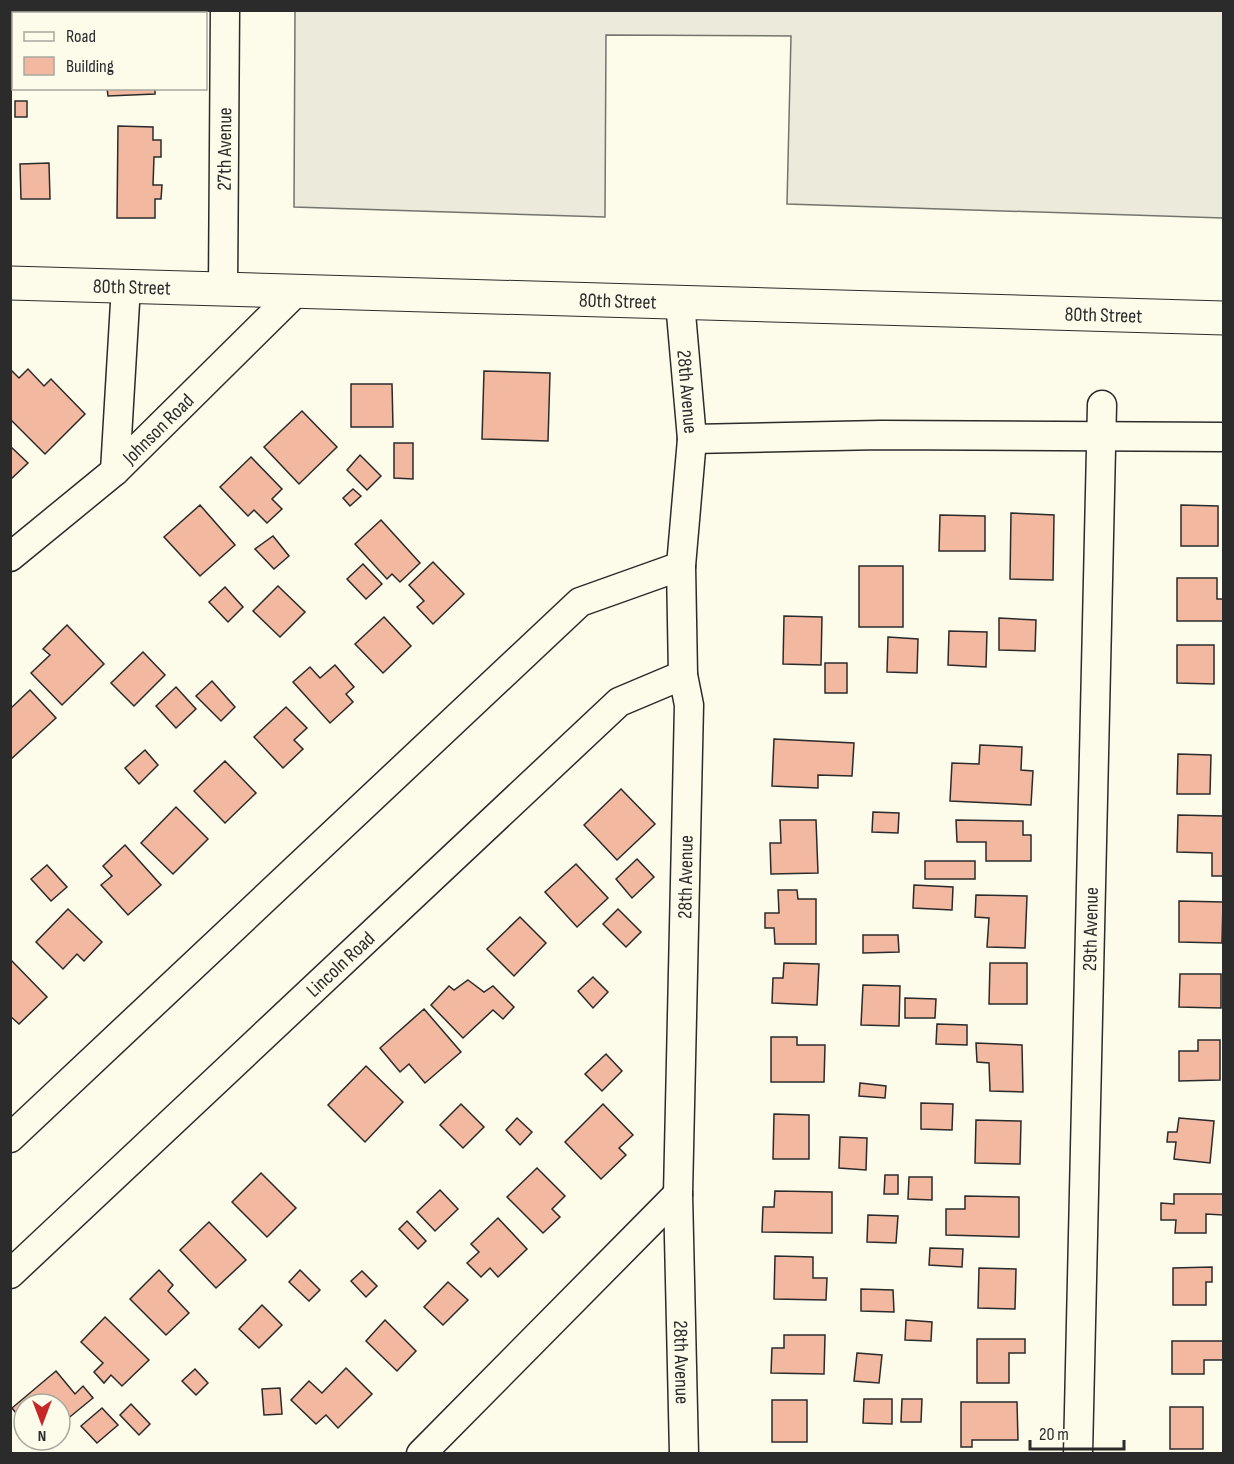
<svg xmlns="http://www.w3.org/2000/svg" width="1234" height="1464" font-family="'Sofia Sans Condensed',sans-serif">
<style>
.parking{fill:#eceadb;stroke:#74746e;stroke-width:1.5}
.building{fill:#f2b8a0;stroke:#2b2b2b;stroke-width:1.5}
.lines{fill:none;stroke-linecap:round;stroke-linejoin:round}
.minor-casing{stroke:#2b2b2b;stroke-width:31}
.tertiary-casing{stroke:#2b2b2b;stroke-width:35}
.minor{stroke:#fdfbea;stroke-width:28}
.tertiary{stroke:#fdfbea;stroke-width:33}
.labels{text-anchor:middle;stroke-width:4.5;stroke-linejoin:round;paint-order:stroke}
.street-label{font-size:20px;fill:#2b2b2b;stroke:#fdfbea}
</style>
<rect width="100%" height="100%" fill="#fdfbea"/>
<path class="parking" d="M295,11H1223V218L787,204L791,36L606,35L605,217L294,207Z"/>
<g class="building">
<rect x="50" y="10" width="37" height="4"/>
<path d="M107,88H155V94L108,96Z"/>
<rect x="15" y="101" width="12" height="16"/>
<path d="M118,126L153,127V140H161V157H154L153,185H162L161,199H155V218H117Z"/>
<path d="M49,163L50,199H21L20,164Z"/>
<path d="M10,369L19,378L28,369L44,386L51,379L85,414L45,454L10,419Z"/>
<path d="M484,371L550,373L548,441L482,439Z"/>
<path d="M351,384H392L393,427H351Z"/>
<path d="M302,411L337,447L299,484L264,447Z"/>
<path d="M394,443H413V479L394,478Z"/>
<path d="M10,446L28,463L10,480Z"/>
<path d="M360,455L381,476L367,490L347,470Z"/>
<path d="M251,457L282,489L272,499L282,509L267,523L254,510L248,516L220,487Z"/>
<path d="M353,489L361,496L350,506L343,498Z"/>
<path d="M200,505L235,545L200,576L164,537Z"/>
<path d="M1181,505L1218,506V546H1181Z"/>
<path d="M1011,513L1054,515L1053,580L1010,579Z"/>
<path d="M940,515L985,516V551H939Z"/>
<path d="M381,520L420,563L400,582L392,574L387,579L355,544Z"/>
<path d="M273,536L289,556L274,569L255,549Z"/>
<path d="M433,562L464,594L433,624L417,607L424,601L409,585Z"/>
<path d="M363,564L382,584L366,599L347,579Z"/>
<rect x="859" y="566" width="44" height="61"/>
<path d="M1177,578H1217V599H1224V621H1177Z"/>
<path d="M278,586L305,612L280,637L253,611Z"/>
<path d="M225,587L243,607L228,622L209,602Z"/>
<path d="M784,616L822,617L821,665L783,664Z"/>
<path d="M384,617L411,646L383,673L355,644Z"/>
<path d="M999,618L1036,620L1035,651L999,650Z"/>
<path d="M67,625L104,664L62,705L31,673L50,655L43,649Z"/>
<path d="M949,631L987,632L986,667L948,665Z"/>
<path d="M888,637L918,639L917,673L887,672Z"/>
<path d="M1177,645H1214V684L1177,683Z"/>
<path d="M143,652L165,675L134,706L111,683Z"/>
<rect x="825" y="663" width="22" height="30"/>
<path d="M335,665L354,687L346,694L353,702L330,723L293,682L310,667L320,678Z"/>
<path d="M212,681L235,707L221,721L196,696Z"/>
<path d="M176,687L196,709L176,728L156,706Z"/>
<path d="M30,690L56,718L10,760V709Z"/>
<path d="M286,707L307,728L294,740L303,749L283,768L254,737Z"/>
<path d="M774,739L854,743L852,776L818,775V788L772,786Z"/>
<path d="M980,745L1022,747L1021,770L1033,771L1031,805L950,801L952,763L979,764Z"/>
<path d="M145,750L158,765L139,784L125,768Z"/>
<path d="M1178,754L1211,755L1210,794H1177Z"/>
<path d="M225,761L256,793L225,823L194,791Z"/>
<path d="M621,789L655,824L617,860L584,825Z"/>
<path d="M176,807L208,839L173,874L141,843Z"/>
<path d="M873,812L899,813L898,833L872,832Z"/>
<path d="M1178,815L1224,816V876H1212V853L1177,852Z"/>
<path d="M780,820H816L818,873L771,874L770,843H781Z"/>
<path d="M956,820L1023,821V835H1031V861H986V842H957Z"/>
<path d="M125,845L161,885L128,915L101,885L112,876L103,866Z"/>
<path d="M637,859L654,877L632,898L616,879Z"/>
<rect x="925" y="861" width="50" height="18"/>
<path d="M576,864L608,898L577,927L545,892Z"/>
<path d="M47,865L67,887L51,901L31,879Z"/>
<path d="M914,885L953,887L952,910L913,908Z"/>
<path d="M778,890H797L798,899H816V944H775L774,928H765V913H779Z"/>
<path d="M976,895L1027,896L1025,948L987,947L989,918L975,917Z"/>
<path d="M1179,901L1223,902L1222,943L1179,942Z"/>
<path d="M68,909L102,942L84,961L77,954L63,969L36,942Z"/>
<path d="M618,909L641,932L626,947L603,924Z"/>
<path d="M520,917L546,943L514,976L487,949Z"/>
<path d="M863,935H898L899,952L863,953Z"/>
<path d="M10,959L47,997L19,1024L10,1016Z"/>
<path d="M784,963L819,964L817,1005L772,1003L773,978H783Z"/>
<path d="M990,963H1027V1004H989Z"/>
<path d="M1180,974H1221V1008L1179,1007Z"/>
<path d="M593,977L608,992L593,1008L578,991Z"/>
<path d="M468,980L484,992L493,986L514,1007L503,1019L493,1010L463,1038L431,1005L449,986L454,990Z"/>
<path d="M863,985L900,986L899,1026L861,1025Z"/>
<path d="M905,998L936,999L935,1018H905Z"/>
<path d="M424,1009L461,1052L425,1083L409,1064L400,1072L380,1048Z"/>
<path d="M937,1024L967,1025V1045L936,1044Z"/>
<path d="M771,1037H797V1045H825L824,1082H771Z"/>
<path d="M1198,1040H1220V1080L1179,1081V1051H1198Z"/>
<path d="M976,1043L1022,1045L1023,1092L990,1091L989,1063L977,1062Z"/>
<path d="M606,1054L622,1071L602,1091L585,1074Z"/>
<path d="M366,1066L403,1102L365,1142L328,1105Z"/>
<path d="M860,1083L886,1086L885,1098L859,1096Z"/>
<path d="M921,1103L953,1104L952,1130L921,1129Z"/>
<path d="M461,1104L484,1127L463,1148L440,1125Z"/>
<path d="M603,1104L633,1135L619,1148L626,1155L601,1179L565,1142Z"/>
<path d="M774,1114L809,1115V1159H773Z"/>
<path d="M517,1118L532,1132L520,1145L506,1130Z"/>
<path d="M1179,1118L1214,1121L1210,1163L1174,1159L1176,1142H1167L1168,1132H1177Z"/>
<path d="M976,1120L1021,1121L1020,1164L975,1163Z"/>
<path d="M840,1137L867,1138L866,1170L839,1168Z"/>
<path d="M537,1168L565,1196L552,1209L560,1217L543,1233L507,1197Z"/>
<path d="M261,1173L296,1208L267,1237L232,1202Z"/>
<path d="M885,1175H898V1194H884Z"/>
<path d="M909,1177H932V1200L908,1199Z"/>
<path d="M440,1190L458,1209L435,1231L417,1212Z"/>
<path d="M775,1191L832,1192V1233L762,1232L763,1207H774Z"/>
<path d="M1174,1194H1223V1215L1206,1214V1233H1175L1176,1220H1161V1203L1174,1204Z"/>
<path d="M965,1196L1019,1197V1237L946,1235V1209H965Z"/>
<path d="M868,1215L898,1216L896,1243L867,1242Z"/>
<path d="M498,1218L527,1249L498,1277L490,1268L481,1277L467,1263L479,1252L471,1244Z"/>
<path d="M407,1221L426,1241L418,1249L399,1229Z"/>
<path d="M209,1222L246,1260L216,1288L180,1250Z"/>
<path d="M930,1248L963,1249L962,1267L929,1265Z"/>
<path d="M775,1256L813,1257V1278H827L826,1300L774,1299Z"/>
<path d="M1212,1267V1282H1206V1305H1173V1268Z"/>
<path d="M979,1268L1016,1269L1015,1309L978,1308Z"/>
<path d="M159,1270L173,1285L168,1291L189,1313L166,1335L130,1299Z"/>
<path d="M300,1270L320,1290L309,1301L289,1282Z"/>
<path d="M362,1271L377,1286L366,1297L351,1281Z"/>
<path d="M448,1282L468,1300L443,1325L424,1307Z"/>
<path d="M861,1289L893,1290L894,1312L861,1311Z"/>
<path d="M262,1305L282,1325L259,1348L239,1329Z"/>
<path d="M105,1317L149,1360L122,1386L111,1375L104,1383L94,1372L103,1363L81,1342Z"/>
<path d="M385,1320L416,1351L397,1371L366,1341Z"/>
<path d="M906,1320L932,1322L931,1341L905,1340Z"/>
<path d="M784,1335H825L824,1374L771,1373L772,1348H784Z"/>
<path d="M977,1339H1025V1353H1009V1383H977Z"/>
<path d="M1172,1341H1224V1360H1204V1374H1172Z"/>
<path d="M857,1353L882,1355L879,1383L854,1381Z"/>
<path d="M346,1368L372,1394L338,1428L326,1415L316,1424L291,1400L309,1381L322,1393Z"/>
<path d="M195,1369L208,1383L196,1395L182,1381Z"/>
<path d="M56,1371L75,1394L83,1386L93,1398L60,1425V1404H24V1423L12,1408Z"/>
<path d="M280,1388L282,1414L264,1415L262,1389Z"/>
<path d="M864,1399H892V1424L863,1423Z"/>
<path d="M902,1399H922L921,1422H901Z"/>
<rect x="772" y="1400" width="35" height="42"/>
<path d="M961,1402H1017L1018,1440H972V1447H961Z"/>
<path d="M131,1404L150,1424L139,1435L120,1415Z"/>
<rect x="1170" y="1407" width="33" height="42"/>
<path d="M102,1408L118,1425L97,1443L81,1426Z"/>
</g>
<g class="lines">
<g class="minor-casing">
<g id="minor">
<path id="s1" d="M223,289L225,10"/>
<path id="s2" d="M680,302L692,439L681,566L683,675L689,705L678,1194L684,1454"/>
<path d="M692,439L881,435L1224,437"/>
<path d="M115,471L126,286"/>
<path id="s3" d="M10,557L115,471L297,291"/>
<path d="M10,1138L580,602L681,566"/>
<path id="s4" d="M10,1274L619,702L683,675"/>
<path d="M421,1454L678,1194"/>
<path id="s5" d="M1078,1454L1102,405"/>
</g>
</g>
<g class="tertiary-casing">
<g id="tertiary">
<path id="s6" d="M10,283L1224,318"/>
</g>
</g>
<use href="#minor" class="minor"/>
<use href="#tertiary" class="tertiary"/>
</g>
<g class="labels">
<g class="street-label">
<text dy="7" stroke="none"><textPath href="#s1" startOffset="140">27th Avenue</textPath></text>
<text dy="7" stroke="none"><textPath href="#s6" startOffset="122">80th Street</textPath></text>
<text dy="7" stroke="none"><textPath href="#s6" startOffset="608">80th Street</textPath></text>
<text dy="7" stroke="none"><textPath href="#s6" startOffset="1094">80th Street</textPath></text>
<text dy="7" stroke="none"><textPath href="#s2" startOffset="90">28th Avenue</textPath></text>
<text dy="7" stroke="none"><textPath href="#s3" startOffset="196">Johnson Road</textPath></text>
<text transform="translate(685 877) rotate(-89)" y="7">28th Avenue</text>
<text dy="7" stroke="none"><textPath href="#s5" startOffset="525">29th Avenue</textPath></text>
<text dy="7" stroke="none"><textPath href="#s4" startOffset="453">Lincoln Road</textPath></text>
<text dy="7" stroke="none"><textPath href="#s2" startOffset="1062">28th Avenue</textPath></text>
</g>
</g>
<rect width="1234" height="1464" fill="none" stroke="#2b2b2b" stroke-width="24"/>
<rect x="12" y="12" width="195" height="78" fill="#fdfbea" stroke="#a9a89e" stroke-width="1.5"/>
<rect x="24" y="32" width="30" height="9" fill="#fdfbea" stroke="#a9a89e" stroke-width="1.5"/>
<text x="66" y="42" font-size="18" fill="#2b2b2b">Road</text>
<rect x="24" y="57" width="30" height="18" fill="#f2b8a0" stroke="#a9a89e" stroke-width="1.5"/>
<text x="66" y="72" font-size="18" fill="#2b2b2b">Building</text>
<g transform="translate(42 1422) rotate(180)"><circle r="28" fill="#fdfbea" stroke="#a9a89e" stroke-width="1.5"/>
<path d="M0-4.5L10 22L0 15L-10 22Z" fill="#c62828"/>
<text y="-9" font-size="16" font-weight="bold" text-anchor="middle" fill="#2b2b2b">N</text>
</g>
<path d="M1030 1440v9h94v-9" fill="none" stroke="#2b2b2b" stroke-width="3"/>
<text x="1039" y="1440" font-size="18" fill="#2b2b2b" stroke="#fdfbea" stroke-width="4.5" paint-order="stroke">20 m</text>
</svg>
